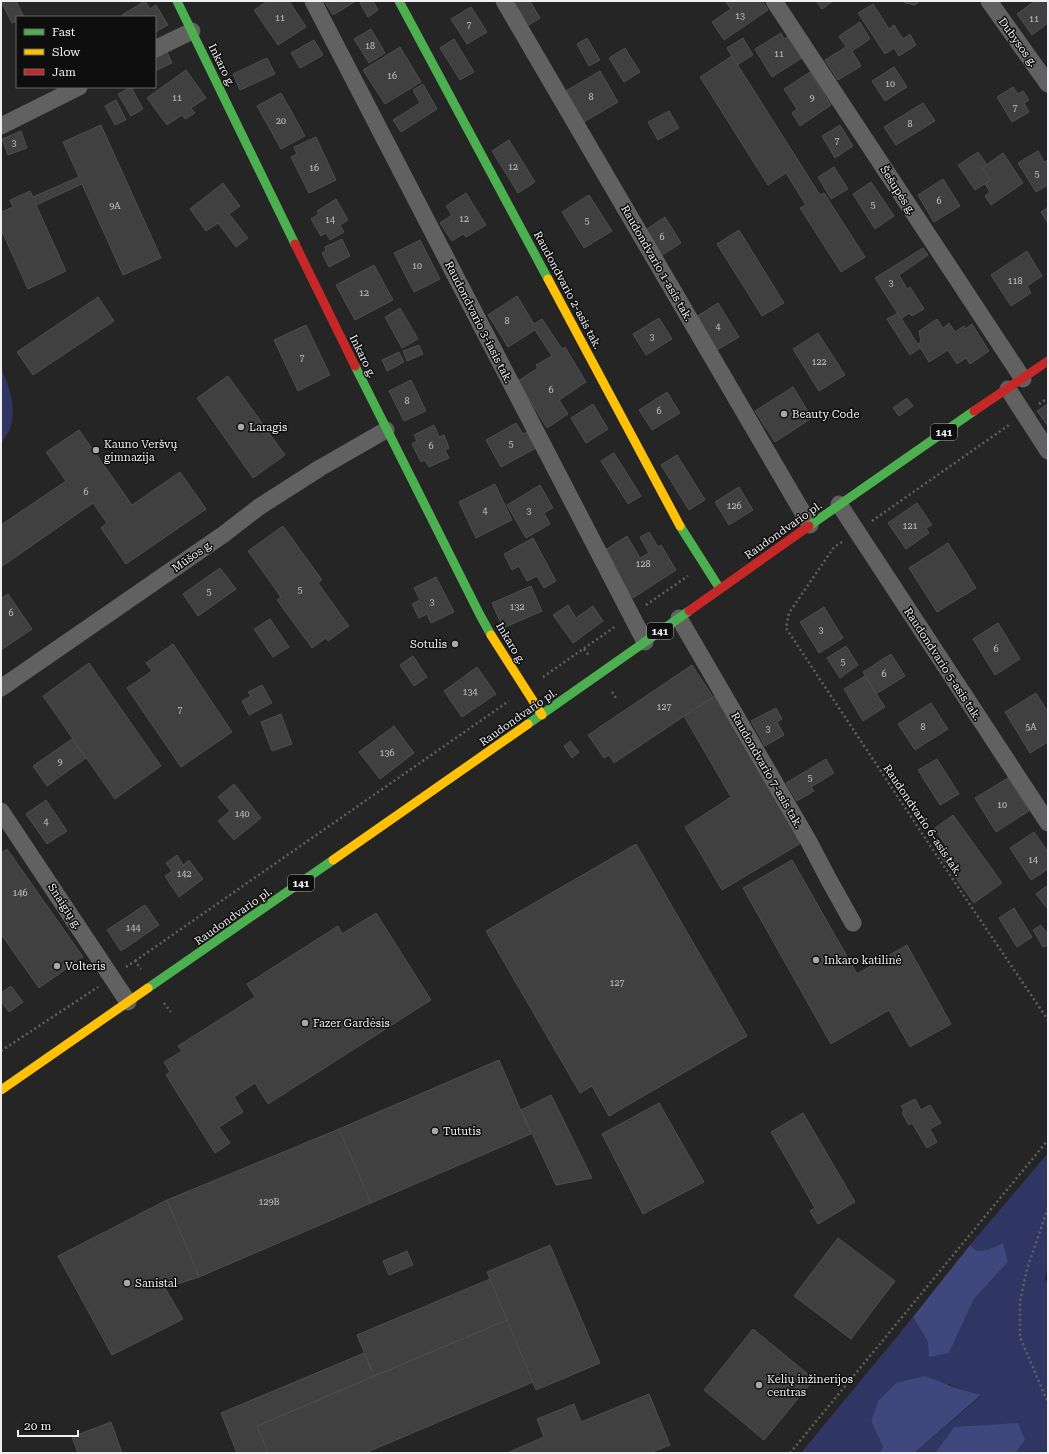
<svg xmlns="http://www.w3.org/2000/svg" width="1049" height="1454" font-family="'Roboto Serif',serif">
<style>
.green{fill:#303663}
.forest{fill:#3f477c}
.building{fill:#404041;stroke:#4e4e4f}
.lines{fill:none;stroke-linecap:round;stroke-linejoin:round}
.path{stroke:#616162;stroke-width:2.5;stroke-dasharray:2 3;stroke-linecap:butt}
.street{stroke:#616162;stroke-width:17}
.fast{stroke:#4caf50;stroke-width:9}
.slow{stroke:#ffc107;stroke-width:9}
.jam{stroke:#c62828;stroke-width:9}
.poi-dot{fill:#a8a8aa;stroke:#0e0e0f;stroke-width:1.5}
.labels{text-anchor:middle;stroke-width:3;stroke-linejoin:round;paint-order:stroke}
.number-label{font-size:9px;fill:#c3c3c5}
.shield{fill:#0e0e0f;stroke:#acacad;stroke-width:1}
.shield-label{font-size:10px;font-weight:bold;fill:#efeff1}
.street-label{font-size:11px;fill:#efeff1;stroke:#0e0e0f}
.poi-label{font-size:11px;fill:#efeff1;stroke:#0e0e0f;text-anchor:start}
</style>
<rect width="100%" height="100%" fill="#252526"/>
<g class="green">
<path d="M1,368C9,386 16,405 11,425C10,431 4,438 1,444Z"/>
<path d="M1048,1153V1266L1045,1279L1048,1283V1453H1016L1025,1440L954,1427L935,1453H914L981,1396L967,1392L949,1384L871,1421L883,1447L880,1453H801L913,1317L928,1342L949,1353L974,1299L1008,1262L1003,1243L987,1250L977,1251L970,1245Z"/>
</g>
<g class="forest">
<path d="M1003,1243L1008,1262L974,1299L949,1353L929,1357L928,1342L913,1317L970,1245L977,1251L987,1250Z"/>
<path d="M925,1376C944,1383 962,1391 981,1395L914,1453H880L883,1447L871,1421L879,1400L896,1383Z"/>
<path d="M1018,1423L1025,1440L1016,1453H935L954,1427Z"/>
</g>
<g class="building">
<path d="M1,1H16L24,17H17V21L12,23Z"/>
<path d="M145,1L150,9L156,5L168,25L155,32V17H123L122,15Z"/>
<path d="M268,1H289L306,27L278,45L254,10Z"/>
<path d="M324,1H356L333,15Z"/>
<path d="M364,1H373L378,10L368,17L360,3Z"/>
<path d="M508,1H530L540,18L524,28Z"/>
<path d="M725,1H762L768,10L724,40L712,22L731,9Z"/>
<path d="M816,1H833L822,9Z"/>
<path d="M903,1H920L915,5L905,3Z"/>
<path d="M1035,1H1048V23L1032,35L1017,14Z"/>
<path d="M873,4L889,29L894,25L903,39L910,34L916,45L899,56L894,48L885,54L858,13Z"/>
<path d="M471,7L487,32L467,44L451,19Z"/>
<path d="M860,22L870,39L852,51L861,66L838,80L825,60L846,47L839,36Z"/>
<path d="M371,29L385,53L369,63L354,39Z"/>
<path d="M781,33L784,39L789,36L802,58L772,77L755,49Z"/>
<path d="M587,38L600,60L589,66L577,44Z"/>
<path d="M743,38L753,55L737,65L727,48Z"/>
<path d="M454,39L474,72L460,80L440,48Z"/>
<path d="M314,40L323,55L300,68L291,53Z"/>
<path d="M400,47L421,82L385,104L363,70Z"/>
<path d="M625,48L640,72L624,82L609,58Z"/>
<path d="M167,52L172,63L155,71V58Z"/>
<path d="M732,56L820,195L824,193L865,257L841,272L800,208L806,205L786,173L768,185L700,77Z"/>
<path d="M267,58L275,74L240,90L233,74Z"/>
<path d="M894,67L907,87L885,101L872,81Z"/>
<path d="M186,70L206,98L191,108L195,113L185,119L182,115L167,125L147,98Z"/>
<path d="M600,71L618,102L582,123L564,92Z"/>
<path d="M810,72L831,105L800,126L792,113L797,109L784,89Z"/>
<path d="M423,84L437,109L401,132L393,120L420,103L413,90Z"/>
<path d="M131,87L143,109L131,116L118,94Z"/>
<path d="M1013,87L1018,94L1023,91L1029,100L1024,103L1029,112L1012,122L997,97Z"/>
<path d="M281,93L305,136L281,149L257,106Z"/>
<path d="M116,100L126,120L115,125L105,106Z"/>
<path d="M923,103L935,121L896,145L884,127Z"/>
<path d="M669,111L679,128L658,140L648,122Z"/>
<path d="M101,125L161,258L123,275L82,184L36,205L66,271L28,289L1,229V212L13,207L10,200L30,191L33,197L79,177L63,142Z"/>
<path d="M840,125L853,146L835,158L822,136Z"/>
<path d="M21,131L27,148L8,155L2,139Z"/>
<path d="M316,137L336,180L309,193L291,157L297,154L294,147Z"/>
<path d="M509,140L535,182L518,193L492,151Z"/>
<path d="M1038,151L1044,162L1048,160V185L1036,192L1018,163Z"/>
<path d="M978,152L987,165L982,168L991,180L975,190L958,165Z"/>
<path d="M1003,153L1023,183L991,205L985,196L990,192L985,184L991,180L982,168Z"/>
<path d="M834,167L848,189L831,199L818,177Z"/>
<path d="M943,179L960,206L934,222L918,195Z"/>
<path d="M871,182L894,216L875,229L853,194Z"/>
<path d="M223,183L240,206L229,214L248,238L236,247L218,223L206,231L190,209Z"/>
<path d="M466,193L486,225L466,237L463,234L452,241L440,223L452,215L446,206Z"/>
<path d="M589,195L612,231L584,248L562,212Z"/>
<path d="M336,199L348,220L340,225L344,232L330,240L326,233L321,236L311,219L319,214L317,211Z"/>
<path d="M1048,207V223L1041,212Z"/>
<path d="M665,217L681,243L659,257L644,231Z"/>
<path d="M739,230L784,303L762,316L717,244Z"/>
<path d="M342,239L350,256L329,267L322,253L326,251L325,247Z"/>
<path d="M420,240L440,279L414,292L394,253Z"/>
<path d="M923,248L928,255L899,275L907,289L910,287L924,309L912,316L909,313L901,319L875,278Z"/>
<path d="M1027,251L1042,276L1027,286L1031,293L1011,306L991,275Z"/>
<path d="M374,265L393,300L355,320L336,285Z"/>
<path d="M517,296L534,324L542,319L562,349L565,347L586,382L559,400L568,414L547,428L518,381L538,368L536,365L552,356L535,330L508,347L488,315Z"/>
<path d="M98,297L114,321L33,375L17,352Z"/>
<path d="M718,303L739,337L717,350L696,317Z"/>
<path d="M400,308L418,339L402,348L385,317Z"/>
<path d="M898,313L920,348L910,355L887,319Z"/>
<path d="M659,318L672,339L646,355L633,334Z"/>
<path d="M937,319L943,328L949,323L955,332L964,326L965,329L972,324L989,351L970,364L966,358L957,364L948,350L929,362L918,344L921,342L919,331Z"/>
<path d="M306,325L330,375L298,391L274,340Z"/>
<path d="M818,333L845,375L819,391L793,349Z"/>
<path d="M419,345L423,354L407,361L403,351Z"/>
<path d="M399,352L404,362L387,371L382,360Z"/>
<path d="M228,376L285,455L253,478L197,398Z"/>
<path d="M411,380L426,411L404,421L389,391Z"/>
<path d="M793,387L812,418L775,442L755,411Z"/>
<path d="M667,392L680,413L652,430L639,410Z"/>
<path d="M907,398L913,406L899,416L893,408Z"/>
<path d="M593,404L608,429L586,443L571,418Z"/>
<path d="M1048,404V426L1037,411Z"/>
<path d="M516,423L523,434L527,432L536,448L501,467L486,440Z"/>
<path d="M434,425L439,437L444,435L449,448L445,450L449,458L429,467L425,460L421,462L412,444L417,441L414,435Z"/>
<path d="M79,430L132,505L180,472L206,509L126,564L101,528L107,523L93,503L1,567V525L66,481L46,452Z"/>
<path d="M614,453L641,496L628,504L601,461Z"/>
<path d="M677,455L705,500L689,510L661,465Z"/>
<path d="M495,484L512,520L476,538L459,502Z"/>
<path d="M540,485L553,508L544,513L550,524L526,538L507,505Z"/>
<path d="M739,487L753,510L729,525L715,502Z"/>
<path d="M917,503L932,525L926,528L929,533L906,549L888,523Z"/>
<path d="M283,526L322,580L318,583L349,626L328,641L326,638L312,648L277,600L281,597L248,551Z"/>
<path d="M649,532L658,547L661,545L676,570L633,598L617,573L619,571L605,550L627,536L640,558L649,553L640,537Z"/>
<path d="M533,538L556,581L544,588L537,576L527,581L519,566L512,570L504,554Z"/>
<path d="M948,543L976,588L937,612L909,568Z"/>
<path d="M220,568L236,589L198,616L183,594Z"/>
<path d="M436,577L454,612L431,623L427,614L419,618L412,604L420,600L414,588Z"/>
<path d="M531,586L542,611L503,628L492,603Z"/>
<path d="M8,594L32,629L1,650V596L2,598Z"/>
<path d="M568,605L576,618L593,606L603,621L573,643L553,615Z"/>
<path d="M824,607L843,638L819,653L800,622Z"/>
<path d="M270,619L289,647L273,657L254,629Z"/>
<path d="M998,623L1020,659L995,675L973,639Z"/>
<path d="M173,644L232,732L181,767L127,688L152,671L146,663Z"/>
<path d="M846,646L858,665L840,678L827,658Z"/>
<path d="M891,654L905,676L876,694L863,672Z"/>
<path d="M413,656L427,677L414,686L400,665Z"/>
<path d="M89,663L161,766L115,799L43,696Z"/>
<path d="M692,665L713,697L614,763L609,755L604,758L588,735Z"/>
<path d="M477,667L496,694L462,717L444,691Z"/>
<path d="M865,676L885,707L863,721L844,689Z"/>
<path d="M262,685L272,703L249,715L242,701L251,696L248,692Z"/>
<path d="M1036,693L1048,712V742L1030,753L1005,712Z"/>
<path d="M717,695L801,843L722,890L685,827L731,797L684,716Z"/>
<path d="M931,703L948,729L915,750L898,724Z"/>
<path d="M776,708L782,719L777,722L784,735L765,746L751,721Z"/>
<path d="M281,714L292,744L272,751L261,722Z"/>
<path d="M394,726L414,753L380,779L359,752Z"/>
<path d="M72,739L86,758L47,786L33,766Z"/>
<path d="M570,741L579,752L572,758L564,746Z"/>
<path d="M826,759L834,773L811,787L814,791L797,801L786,783Z"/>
<path d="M937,759L959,794L940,805L918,770Z"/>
<path d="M1008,778L1029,811L996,832L975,798Z"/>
<path d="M234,784L261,818L234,840L218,821L230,811L218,797Z"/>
<path d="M46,800L67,831L47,844L26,814Z"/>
<path d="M953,815L1002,883L974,903L939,854L948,848L934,829Z"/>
<path d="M1034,832L1048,852V869L1031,880L1010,848Z"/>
<path d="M636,844L747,1036L609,1116L592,1086L580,1093L486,931Z"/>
<path d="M7,849L83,957L39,988L1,934V853Z"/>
<path d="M177,855L183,865L189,860L203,879L179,897L165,876L172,871L166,863Z"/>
<path d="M792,860L857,974L907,945L951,1024L910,1047L889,1010L831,1044L743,888Z"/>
<path d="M1048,885V907L1047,908L1036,894Z"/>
<path d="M145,905L159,925L121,951L107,930Z"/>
<path d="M1014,908L1032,937L1017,947L999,918Z"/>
<path d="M376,913L431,1000L268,1104L255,1083L234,1097L243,1112L219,1127L230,1143L215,1153L166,1075L170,1072L164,1062L182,1051L178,1046L255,997L247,984L338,926L342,934Z"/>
<path d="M1041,925L1048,935V945L1043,947L1033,930Z"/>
<path d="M11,986L23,1002L9,1012L1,1001V993Z"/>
<path d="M499,1060L531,1134L371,1203L339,1129Z"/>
<path d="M551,1095L592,1178L556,1185L521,1110Z"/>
<path d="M915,1099L921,1110L930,1105L941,1123L930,1129L937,1142L927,1148L912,1123L909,1125L902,1113L904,1110L901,1106Z"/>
<path d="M659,1103L704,1182L643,1214L602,1134Z"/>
<path d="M803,1113L855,1202L818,1224L810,1211L815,1208L771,1132Z"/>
<path d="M339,1129L371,1203L199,1277L167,1200Z"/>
<path d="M167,1200L199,1277L165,1288L183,1319L112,1355L58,1256Z"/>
<path d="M838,1238L895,1281L851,1339L794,1296Z"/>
<path d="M550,1245L600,1363L536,1390L487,1272Z"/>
<path d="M407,1251L413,1265L389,1275L383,1261Z"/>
<path d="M490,1279L507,1320L374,1376L357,1335Z"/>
<path d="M507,1320L533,1382L365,1453H268L257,1426Z"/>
<path d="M753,1329L814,1379L764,1440L704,1390Z"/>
<path d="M364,1353L374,1376L257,1426L268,1453H237L221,1413Z"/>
<path d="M649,1394L670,1445L650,1453H507L544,1437L537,1419L574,1404L581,1422Z"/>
<path d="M111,1422L122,1453H78L72,1437Z"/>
</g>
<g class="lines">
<g class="path">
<path d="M1039,404L1048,398"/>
<path d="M872,521L1009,425"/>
<path d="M842,542L834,547L789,613L786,628L937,856L1048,1020"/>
<path d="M646,605L688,576"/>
<path d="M584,649L590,657"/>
<path d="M543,677L616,626"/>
<path d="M612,692L616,698"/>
<path d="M135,961L509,701"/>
<path d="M126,967L135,961L141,969"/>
<path d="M164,1003L171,1012"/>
<path d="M1,1051L98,987"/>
<path d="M1048,1208L1027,1269L1020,1301V1337L1048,1403"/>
<path d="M790,1453L1048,1140"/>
</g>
<g class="street">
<path d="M313,1L645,642"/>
<path d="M504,1L810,525"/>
<path d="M774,1L1023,379"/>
<path d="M989,1L1048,84"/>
<path d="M155,49L192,31"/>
<path d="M1,126L79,87"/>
<path d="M1008,389L1048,451"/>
<path d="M839,504L1048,823"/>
<path d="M679,618L808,840L829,880L853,923"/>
<path d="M1,688L224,534L259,507L320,468L386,430"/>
<path d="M1,811L128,1002"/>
</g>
<g class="fast">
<path d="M177,1L295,244"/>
<path d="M399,1L548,279"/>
<path d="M355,366L480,615L491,635"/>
<path d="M680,526L720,589"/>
<path d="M809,526L974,411"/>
<path d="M528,724L689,611"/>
<path d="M148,988L333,860"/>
</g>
<g class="slow">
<path d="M548,279L680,526"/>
<path d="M491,635L542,715"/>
<path d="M333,860L528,724"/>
<path d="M1,1090L148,988"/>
</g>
<g class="jam">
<path d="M295,244L355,366"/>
<path d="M974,411L1048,361"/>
<path d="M689,611L809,526"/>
</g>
</g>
<g class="poi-dot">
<circle cx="784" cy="414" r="4"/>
<circle cx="241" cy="427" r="4"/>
<circle cx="96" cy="450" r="4"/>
<circle cx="455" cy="644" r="4"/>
<circle cx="816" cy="960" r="4"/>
<circle cx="57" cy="966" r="4"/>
<circle cx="305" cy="1023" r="4"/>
<circle cx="435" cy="1131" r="4"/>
<circle cx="127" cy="1283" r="4"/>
<circle cx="759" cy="1385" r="4"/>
</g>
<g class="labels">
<g class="number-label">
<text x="740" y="19">13</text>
<text x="280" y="21">11</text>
<text x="1034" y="22">11</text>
<text x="469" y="28">7</text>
<text x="370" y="49">18</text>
<text x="779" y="57">11</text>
<text x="392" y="79">16</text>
<text x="890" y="87">10</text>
<text x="591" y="100">8</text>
<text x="177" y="101">11</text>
<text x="812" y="101">9</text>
<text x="1015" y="111">7</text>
<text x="281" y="124">20</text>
<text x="910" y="127">8</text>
<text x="837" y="144">7</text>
<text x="14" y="146">3</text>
<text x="513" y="170">12</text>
<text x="314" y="171">16</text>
<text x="1037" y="177">5</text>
<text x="939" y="204">6</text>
<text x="873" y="208">5</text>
<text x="115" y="209">9A</text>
<text x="464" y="222">12</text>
<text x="330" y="223">14</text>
<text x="587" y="224">5</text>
<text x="662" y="240">6</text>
<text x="417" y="269">10</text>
<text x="1015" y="284">118</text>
<text x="891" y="286">3</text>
<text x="364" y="296">12</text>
<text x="507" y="324">8</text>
<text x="718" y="330">4</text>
<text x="652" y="340">3</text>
<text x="302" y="361">7</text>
<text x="819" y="365">122</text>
<text x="551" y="393">6</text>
<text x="407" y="404">8</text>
<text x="659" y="414">6</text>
<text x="511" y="447">5</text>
<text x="431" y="449">6</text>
<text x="86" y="495">6</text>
<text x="734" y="509">126</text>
<text x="485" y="514">4</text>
<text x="529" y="514">3</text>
<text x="910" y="529">121</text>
<text x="643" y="567">128</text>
<text x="300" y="593">5</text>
<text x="209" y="595">5</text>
<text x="432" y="605">3</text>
<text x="517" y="610">132</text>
<text x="11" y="616">6</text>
<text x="821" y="633">3</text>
<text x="996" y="652">6</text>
<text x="843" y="665">5</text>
<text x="884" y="677">6</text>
<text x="470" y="695">134</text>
<text x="664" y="710">127</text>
<text x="180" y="713">7</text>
<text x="923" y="730">8</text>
<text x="1031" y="730">5A</text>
<text x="768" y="732">3</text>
<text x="387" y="756">136</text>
<text x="60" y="765">9</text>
<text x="810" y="781">5</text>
<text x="1002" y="808">10</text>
<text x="242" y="817">140</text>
<text x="46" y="825">4</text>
<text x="1033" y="863">14</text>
<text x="184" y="877">142</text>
<text x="20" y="896">146</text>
<text x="133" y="931">144</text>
<text x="617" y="986">127</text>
<text x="269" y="1205">129B</text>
</g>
<g class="shield">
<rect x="931" y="424" width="26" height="16" rx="3"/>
<rect x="647" y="623" width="26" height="16" rx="3"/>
<rect x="288" y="875" width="26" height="16" rx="3"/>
</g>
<g class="shield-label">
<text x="944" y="436">141</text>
<text x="660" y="635">141</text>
<text x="301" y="887">141</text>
</g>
<g class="street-label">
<text transform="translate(1018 42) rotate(54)" y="4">Dubysos g.</text>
<text transform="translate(222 65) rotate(64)" y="4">Inkaro g.</text>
<text transform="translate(898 190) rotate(57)" y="4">Šešupės g.</text>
<text transform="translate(657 263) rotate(60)" y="4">Raudondvario 1-asis tak.</text>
<text transform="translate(568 290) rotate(62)" y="4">Raudondvario 2-asis tak.</text>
<text transform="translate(479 322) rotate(63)" y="4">Raudondvario 3-iasis tak.</text>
<text transform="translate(363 356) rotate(64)" y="4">Inkaro g.</text>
<text transform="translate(783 530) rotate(-35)" y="4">Raudondvario pl.</text>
<text transform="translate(192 556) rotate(-35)" y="4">Mūšos g.</text>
<text transform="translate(511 643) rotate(59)" y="4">Inkaro g.</text>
<text transform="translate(943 664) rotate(57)" y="4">Raudondvario 5-asis tak.</text>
<text transform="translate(518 717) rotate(-35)" y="4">Raudondvario pl.</text>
<text transform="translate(767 770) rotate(60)" y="4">Raudondvario 7-asis tak.</text>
<text transform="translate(923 820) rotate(56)" y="4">Raudondvario 6-asis tak.</text>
<text transform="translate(65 906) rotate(57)" y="4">Snaigių g.</text>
<text transform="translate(233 916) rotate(-35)" y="4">Raudondvario pl.</text>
</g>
<g class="poi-label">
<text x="792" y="418">Beauty Code</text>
<text x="249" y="431">Laragis</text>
<text x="104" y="448">Kauno Veršvų<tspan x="104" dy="13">gimnazija</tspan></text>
<text x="447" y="648" text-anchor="end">Sotulis</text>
<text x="824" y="964">Inkaro katilinė</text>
<text x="65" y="970">Volteris</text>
<text x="313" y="1027">Fazer Gardėsis</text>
<text x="443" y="1135">Tututis</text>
<text x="135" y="1287">Sanistal</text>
<text x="767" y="1383">Kelių inžinerijos<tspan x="767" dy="13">centras</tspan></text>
</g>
</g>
<rect width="1049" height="1454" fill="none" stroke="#efeff1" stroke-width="4"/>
<rect x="16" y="16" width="140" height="72" fill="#0e0e0f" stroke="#686869"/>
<rect x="24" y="29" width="20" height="6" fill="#4caf50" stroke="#686869"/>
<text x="52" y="36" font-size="12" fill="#efeff1">Fast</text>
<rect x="24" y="49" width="20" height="6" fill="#ffc107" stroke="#686869"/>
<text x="52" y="56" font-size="12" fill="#efeff1">Slow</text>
<rect x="24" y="69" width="20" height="6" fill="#c62828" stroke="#686869"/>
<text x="52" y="76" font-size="12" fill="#efeff1">Jam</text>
<path d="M18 1430v6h60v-6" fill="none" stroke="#efeff1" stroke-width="2"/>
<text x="24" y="1430" font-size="12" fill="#efeff1" stroke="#0e0e0f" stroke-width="3" paint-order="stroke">20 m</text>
</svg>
